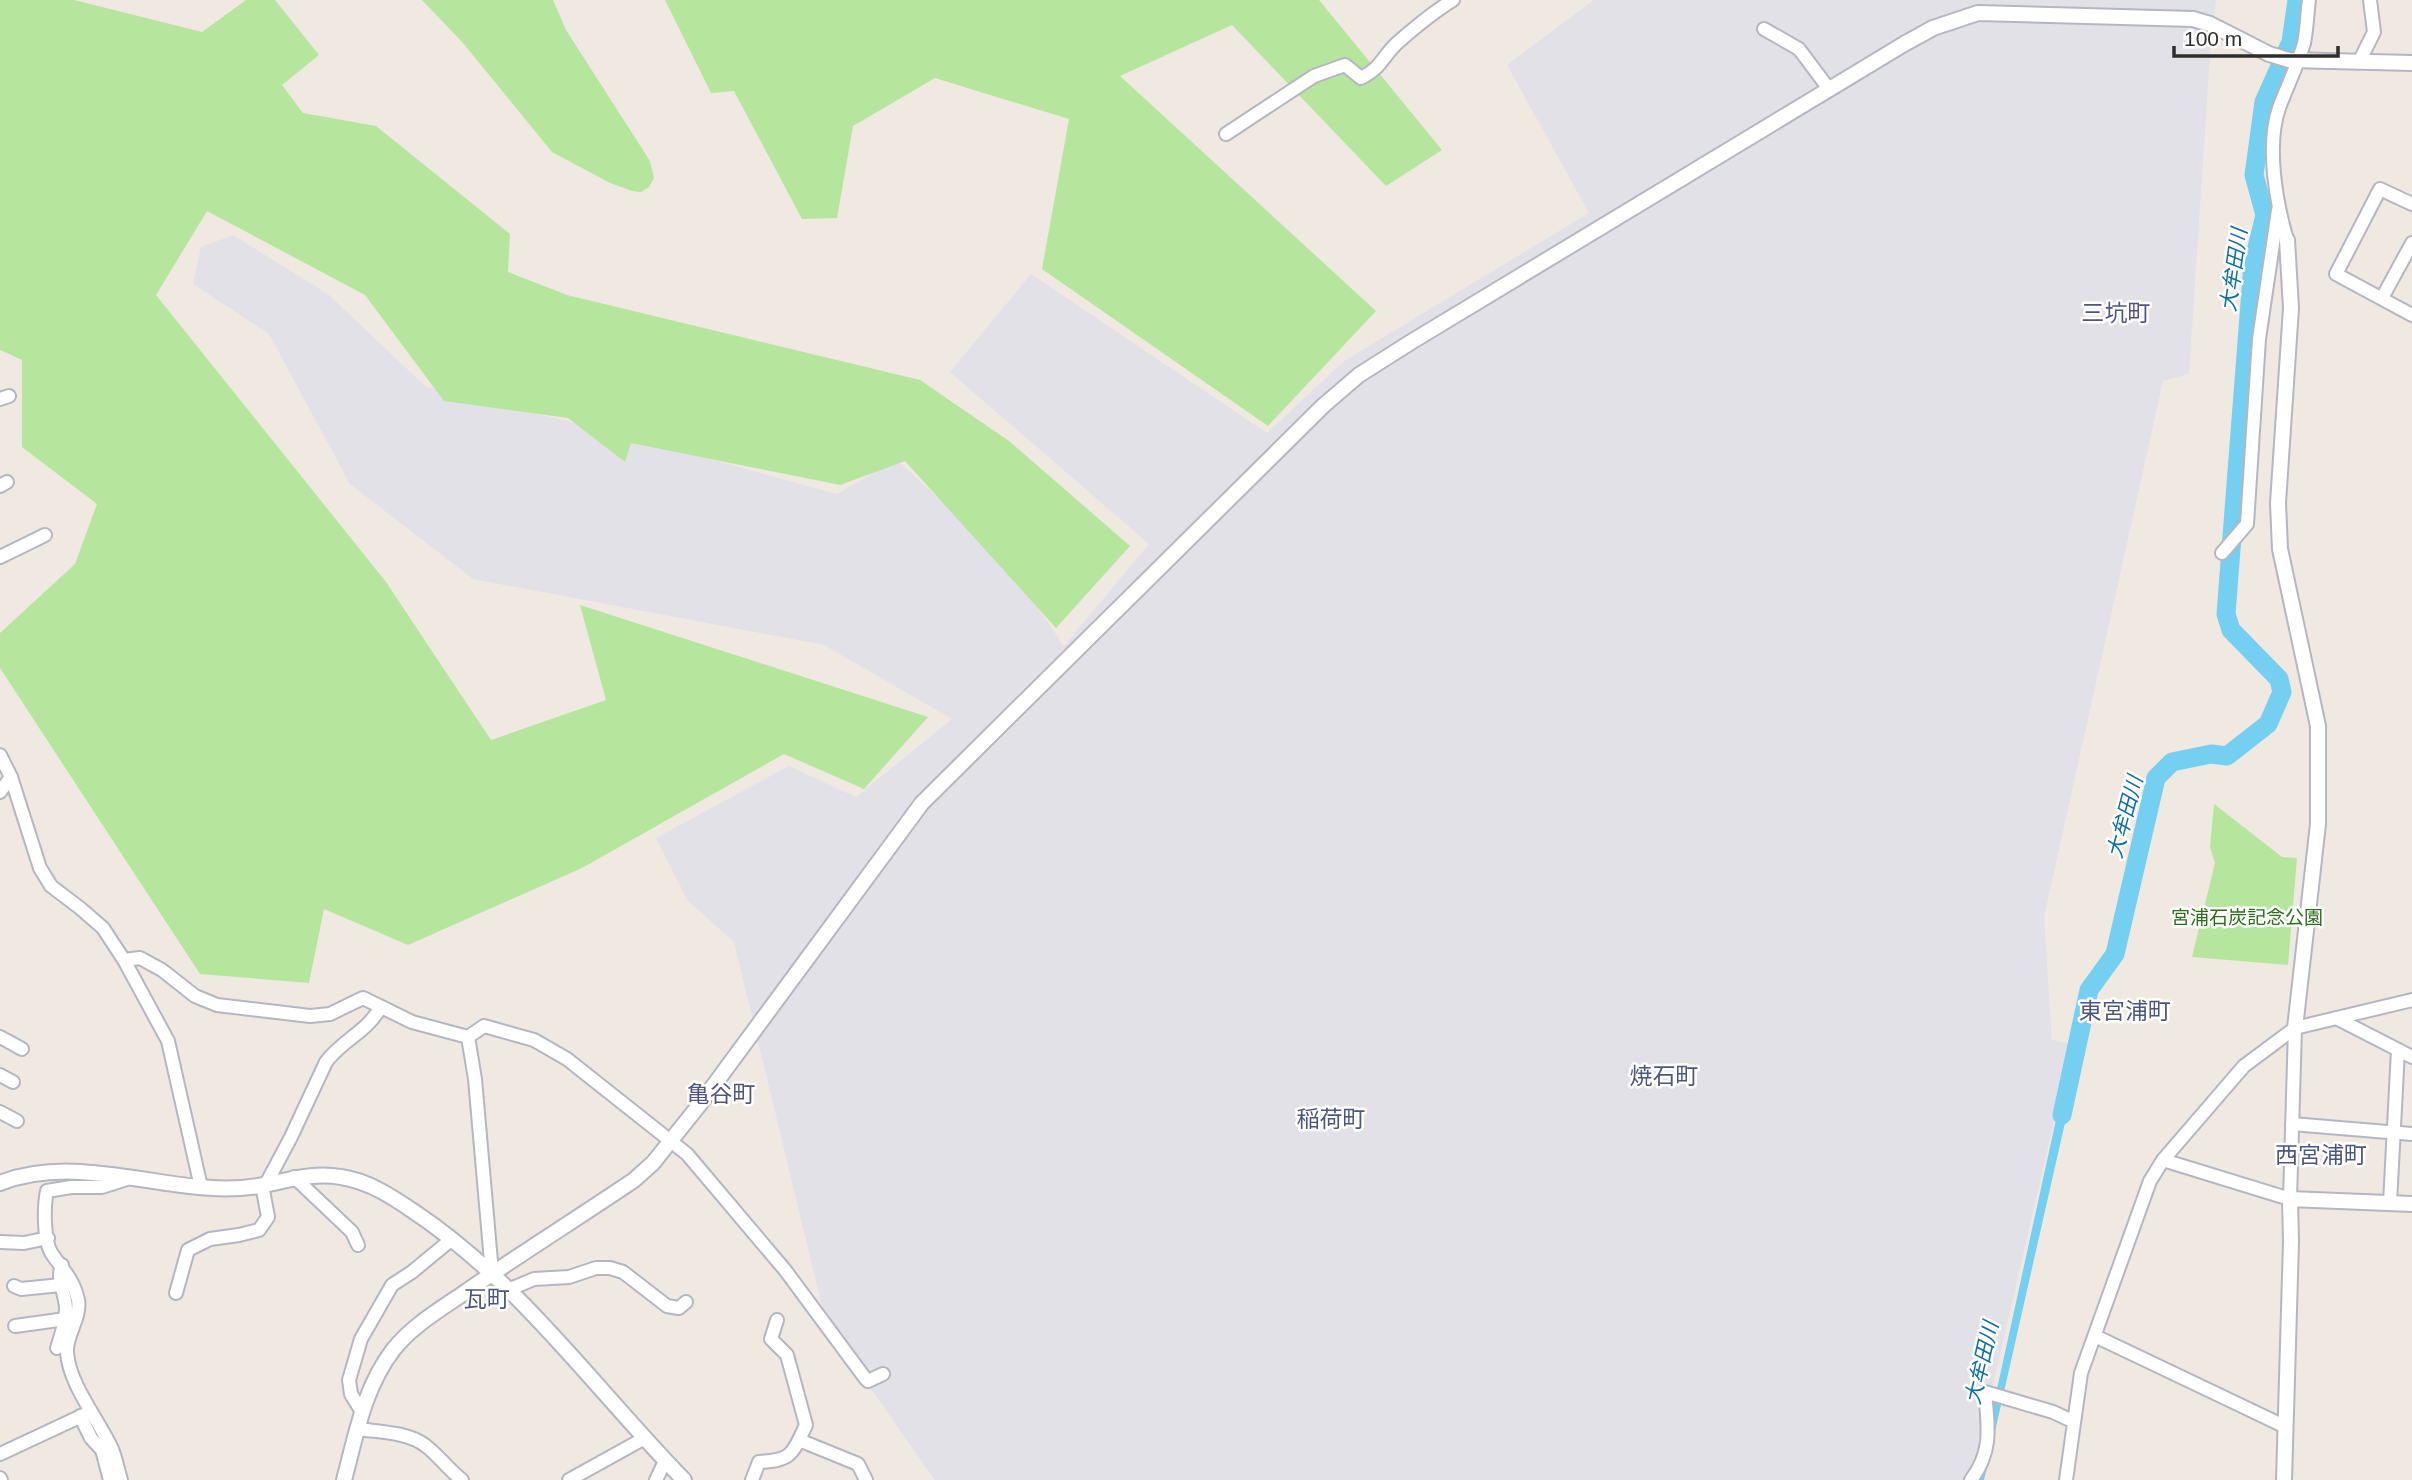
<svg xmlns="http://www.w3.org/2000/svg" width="2412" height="1480" font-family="Helvetica,'Noto Sans JP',sans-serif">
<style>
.industrial{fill:#e3e1e8}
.green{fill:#b6e59e}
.water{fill:#75cff0}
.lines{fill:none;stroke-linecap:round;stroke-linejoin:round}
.river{stroke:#75cff0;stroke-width:19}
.minor-casing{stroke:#b4b7c1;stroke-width:16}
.tertiary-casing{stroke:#b4b7c1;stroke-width:18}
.minor{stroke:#fff;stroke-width:12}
.tertiary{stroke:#fff;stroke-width:14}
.labels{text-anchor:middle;stroke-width:5;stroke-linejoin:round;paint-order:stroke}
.park-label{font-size:19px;fill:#2c6e1b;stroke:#fff}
.water-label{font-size:21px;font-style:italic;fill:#0d6fa3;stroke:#fff}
.quarter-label{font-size:23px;fill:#4d5680;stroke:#fff}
</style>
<rect width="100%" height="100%" fill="#efe9e1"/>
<path class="industrial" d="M1594,0H2216L2211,40L2189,374L2163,381L2044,917L2052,1040L2072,1044L1971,1480H935L827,1327L734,942L688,901L656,838L789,766L856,797L952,719L824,645L473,579L350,484L269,334L193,284L201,247L233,235L328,294L426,387L604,430L837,494L897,460L1002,556L1064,646L1149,544L950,372L1031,274L1267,433L1344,361L1589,213L1507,65Z"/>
<g class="green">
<path d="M0,0H74L202,32L246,0H275L319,55L282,85L303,113L376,126L510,234L508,272L567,295L920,380L1009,441L1130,546L1056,628L905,461L840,485L631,443L625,462L568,418L444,401L365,295L207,211L156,295L386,582L491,740L606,700L580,605L928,717L864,789L784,754L582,868L408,945L324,909L309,983L200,974L0,668V633L75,564L97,504L22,447V360L0,350Z"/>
<path d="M422,0H553L566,30L650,161L654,178L649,187L641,192L632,191L610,183L552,152L463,43Z"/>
<path d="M665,0H1319L1442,150L1386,186L1232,25L1120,76L1376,311L1268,426L1042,269L1069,119L935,78L853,126L837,218L802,219L734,91L711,93Z"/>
<path d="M2214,804L2282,857L2297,858L2288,965L2192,957L2215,863L2210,847Z"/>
</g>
<path class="water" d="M2074,1083L1984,1480H1975L1999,1380L2061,1097Z"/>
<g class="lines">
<path class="river" d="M2062,1115L2089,990L2115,954L2156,778L2172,762L2211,754L2227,756L2268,724L2282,692L2279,679L2231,630L2226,614L2253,264L2265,215L2254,175L2264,102L2291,42L2297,0"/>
<g class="minor-casing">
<g id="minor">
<path d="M1764,29L1799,49L1829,89"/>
<path d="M2359,62L2374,32L2370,0"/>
<path d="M1226,134L1314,76L1345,65L1361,78C1383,66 1380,60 1396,44C1414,28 1432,13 1453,0"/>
<path d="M2412,204L2380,189L2336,274L2412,315"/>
<path d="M2287,240C2276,202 2266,146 2279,108C2287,86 2298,65 2304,43C2307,29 2307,14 2309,0"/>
<path d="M2382,298L2412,243"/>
<path d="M0,399L9,396"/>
<path d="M0,486L7,482"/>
<path d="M2222,553L2247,524L2259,339L2278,210"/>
<path d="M0,557L45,535"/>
<path d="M0,755L11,777L40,868L51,886L80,908L103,928L124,960L168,1041L201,1187"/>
<path d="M0,792L11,777"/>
<path d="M124,960L140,958L162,970L195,996L217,1005L310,1016L330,1014L363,998L412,1022L468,1037L484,1026L534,1040L567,1059L687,1154L785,1270L865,1378L868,1381L883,1374"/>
<path d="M2336,1018L2412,1057"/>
<path d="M0,1037L22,1049"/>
<path d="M468,1037L475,1079L492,1273"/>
<path d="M0,1075L13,1082"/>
<path d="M0,1112L17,1121"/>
<path d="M2292,1124L2412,1134"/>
<path d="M2163,1160L2290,1199L2295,1028"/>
<path d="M294,1177L352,1232L358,1245"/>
<path d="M266,1184L291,1137L326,1062C343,1039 365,1034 381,1007"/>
<path d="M2390,1203L2398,1050"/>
<path d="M0,1242L24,1243L48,1238"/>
<path d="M14,1286L21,1289L61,1285"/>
<path d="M508,1290L534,1279L569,1277L596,1268H610L623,1272L667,1306L679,1308L686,1302"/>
<path d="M176,1293L188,1250L210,1239L239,1235L259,1230L268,1217L262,1185"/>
<path d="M15,1326L66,1319"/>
<path d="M2095,1336L2286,1427"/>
<path d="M57,1348C61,1335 66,1322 66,1309C66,1294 56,1280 62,1265"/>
<path d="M362,1412L351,1394L349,1380L361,1339L392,1285L412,1272L452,1239"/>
<path d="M80,1416L91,1438L102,1450L110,1480"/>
<path d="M358,1429C379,1432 409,1432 426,1446C439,1456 449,1470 462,1480"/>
<path d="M799,1440L858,1464L866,1480"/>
<path d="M0,1454L90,1412"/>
<path d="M0,1478L1,1480"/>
<path d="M121,1480C118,1470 116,1459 112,1449C99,1420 69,1385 67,1352C66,1334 81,1319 78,1300C74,1280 63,1270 52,1254C43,1241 44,1205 47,1191L71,1187H102L130,1178"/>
<path d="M569,1480L643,1439"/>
<path d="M656,1480L665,1461"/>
<path d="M752,1480L759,1462C792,1460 792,1455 806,1425L787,1355L771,1339L777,1320"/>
<path d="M1971,1480C1993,1451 1988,1426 1985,1392L2053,1412L2068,1419"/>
<path d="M2066,1480L2081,1373L2150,1181L2163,1160L2244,1066L2295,1028L2412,1000"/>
</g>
</g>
<g class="tertiary-casing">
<g id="tertiary">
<path d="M2287,240L2291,308L2278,503L2280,549L2318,726V824L2295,1028"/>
<path d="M0,1183C64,1158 133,1181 199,1187C218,1189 239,1189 258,1186C286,1181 312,1172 341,1177C368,1181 391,1196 413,1211C520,1282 595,1389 684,1480"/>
<path d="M344,1480C356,1435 364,1388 393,1350C412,1326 439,1310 464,1293C520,1254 578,1218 634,1180L653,1163L700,1104L922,803L1324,405L1359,375L1411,342L1904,44L1933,28L1978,13L2193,19L2210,24L2269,54L2289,60L2412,63"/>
<path d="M2284,1480L2291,1242L2290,1199L2412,1204"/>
</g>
</g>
<use href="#minor" class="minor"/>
<use href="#tertiary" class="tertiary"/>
</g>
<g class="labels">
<g class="park-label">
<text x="2247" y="924">宮浦石炭記念公園</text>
</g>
<g class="water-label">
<text transform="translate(2234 270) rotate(-82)" y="7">大牟田川</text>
<text transform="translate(2125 817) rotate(-75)" y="7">大牟田川</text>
<text transform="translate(1982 1363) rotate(-77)" y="7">大牟田川</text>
</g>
<g class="quarter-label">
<text x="2116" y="321">三坑町</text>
<text x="2125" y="1019">東宮浦町</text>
<text x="1664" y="1084">焼石町</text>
<text x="721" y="1102">亀谷町</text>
<text x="1331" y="1127">稲荷町</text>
<text x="2321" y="1163">西宮浦町</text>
<text x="487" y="1307">瓦町</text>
</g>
</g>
<path d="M2174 46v10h164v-10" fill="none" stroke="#2e2e2e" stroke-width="3.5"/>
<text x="2184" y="46" font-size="21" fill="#2e2e2e" stroke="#ffffff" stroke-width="5" paint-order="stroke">100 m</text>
</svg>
